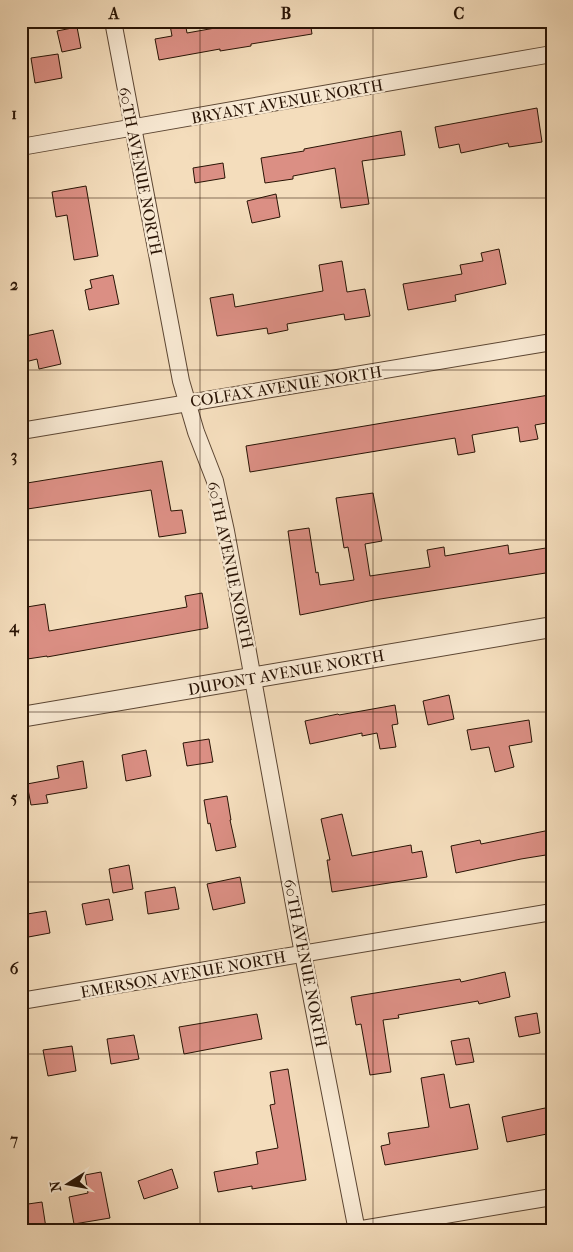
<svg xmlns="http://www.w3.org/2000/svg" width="573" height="1252" font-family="'IM FELL French Canon',serif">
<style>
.building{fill:#db8f84;stroke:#291405}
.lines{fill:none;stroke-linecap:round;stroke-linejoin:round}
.minor-casing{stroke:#5c4633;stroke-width:18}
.tertiary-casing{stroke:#5c4633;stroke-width:22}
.minor{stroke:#f8e9d3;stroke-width:16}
.tertiary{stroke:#f8e9d3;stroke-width:20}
.grid{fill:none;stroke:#291405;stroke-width:1;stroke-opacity:0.55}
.labels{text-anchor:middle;stroke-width:4.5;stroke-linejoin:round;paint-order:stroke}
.street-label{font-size:16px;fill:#291405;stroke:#f8e9d3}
.neatline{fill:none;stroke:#291405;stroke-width:2}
.grid-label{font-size:16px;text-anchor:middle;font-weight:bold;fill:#291405}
</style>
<rect width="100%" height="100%" fill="#f4ddbc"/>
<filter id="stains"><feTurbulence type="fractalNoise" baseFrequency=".004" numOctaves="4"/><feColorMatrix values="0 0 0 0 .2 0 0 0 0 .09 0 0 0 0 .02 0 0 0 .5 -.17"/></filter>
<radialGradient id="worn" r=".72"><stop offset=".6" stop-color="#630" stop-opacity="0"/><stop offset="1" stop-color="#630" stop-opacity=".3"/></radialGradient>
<g class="building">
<path d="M254,21H310L312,34L251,44V46L220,51V49L159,60L155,39L172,36L170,25L185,22L187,33Z"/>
<path d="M77,27L81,48L62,52L57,31Z"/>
<path d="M58,54L62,78L35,83L31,58Z"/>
<path d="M537,108L542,142L509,147L508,143L461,153L459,144L439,148L435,127Z"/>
<path d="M401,131L405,155L362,161L369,204L341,208L335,168L293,176V179L265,183L261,158L304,151V149Z"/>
<path d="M223,163L225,178L195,183L193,168Z"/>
<path d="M86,186L98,256L74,260L67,215L56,217L52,192Z"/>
<path d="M276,194L280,217L252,223L247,201Z"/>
<path d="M499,249L506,284L455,295L456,301L408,310L403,284L462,274L460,265L483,261L481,253Z"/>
<path d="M342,261L347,292L365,289L370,316L345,320L344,314L287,324L288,330L268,334L267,328L217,336L210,298L233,294L235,307L323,291L319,265Z"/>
<path d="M113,275L119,304L89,310L85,290L92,288L90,280Z"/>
<path d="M53,330L61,364L39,369L37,359L21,363V337Z"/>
<path d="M549,395L552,422L535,425L538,439L520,442L518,427L472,435L475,452L458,455L455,438L250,472L246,446Z"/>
<path d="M162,461L171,511L182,510L186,533L159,537L151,490L21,510V484Z"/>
<path d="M373,493L382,541L365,544L370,576L430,567L427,550L444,547L445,556L508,545L509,554L552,547V572L374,600L300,615L288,531L309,528L316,573L318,572L320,585L354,580L348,547L344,548L336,498Z"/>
<path d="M202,593L208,628L47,657V656L21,660V608L45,604L49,631L187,607L185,596Z"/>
<path d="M449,695L454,719L428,725L423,701Z"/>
<path d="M395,705L398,724L392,725L396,747L380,749L377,733L362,736V733L310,744L305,721L338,714L339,715Z"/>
<path d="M529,720L532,742L509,746L514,767L495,772L489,747L471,750L467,730Z"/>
<path d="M209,739L213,762L187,766L183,743Z"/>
<path d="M146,750L151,776L126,781L122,755Z"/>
<path d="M83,761L87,788L46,795L48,803L31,805L27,784L59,778L57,766Z"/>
<path d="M227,796L231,820H230L236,847L216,851L210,823L208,824L204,800Z"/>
<path d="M342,814L352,856L411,845L412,853L422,851L427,877L332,892L327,860H330L321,819Z"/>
<path d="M550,830L552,854L521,859L456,873L451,846L480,840L481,844Z"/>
<path d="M129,865L133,889L113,893L109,869Z"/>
<path d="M240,877L245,903L213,910L207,884Z"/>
<path d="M175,887L179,909L148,914L145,892Z"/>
<path d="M109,899L113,920L86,925L82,904Z"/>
<path d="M46,911L50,933L23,938L21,915Z"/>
<path d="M505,972L510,997L479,1004L478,1001L398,1015L399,1018L383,1020L391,1072L370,1075L361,1024L356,1025L351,997L460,979L461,982Z"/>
<path d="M537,1013L540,1033L519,1037L515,1017Z"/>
<path d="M257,1014L262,1039L184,1054L179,1027Z"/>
<path d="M134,1035L139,1059L111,1064L107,1039Z"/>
<path d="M469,1038L474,1062L456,1065L451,1041Z"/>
<path d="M72,1046L76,1071L48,1076L43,1050Z"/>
<path d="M288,1069L306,1180L252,1189V1186L218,1192L214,1172L258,1164L256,1152L278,1148L270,1105L275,1104L270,1072Z"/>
<path d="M444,1074L450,1108L469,1104L478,1149L385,1165L381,1146L390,1144L388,1133L429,1127L421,1078Z"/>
<path d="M550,1107L552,1133L507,1142L502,1117Z"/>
<path d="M172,1169L178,1188L144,1199L138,1181Z"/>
<path d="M101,1172L110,1218L74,1224L69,1197L88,1193L85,1175Z"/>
<path d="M42,1202L46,1228L21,1231V1205Z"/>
</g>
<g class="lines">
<g class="minor-casing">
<g id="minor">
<path d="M113,21L181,381L196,432L215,481L226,531L303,954L357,1231"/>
<path d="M21,147L552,54"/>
<path d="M21,431L552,342"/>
<path d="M21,1001L552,912"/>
<path d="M350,1231L552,1197"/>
</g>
</g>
<g class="tertiary-casing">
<path id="tertiary" d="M21,717L552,627"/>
</g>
<use href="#minor" class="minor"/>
<use href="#tertiary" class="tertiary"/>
</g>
<path class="grid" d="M200,21V1231M373,21V1231M21,198H552M21,370H552M21,540H552M21,712H552M21,882H552M21,1054H552"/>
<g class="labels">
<g class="street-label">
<text transform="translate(287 101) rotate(-10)" y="6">BRYANT AVENUE NORTH</text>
<text transform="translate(141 171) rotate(79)" y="6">60TH AVENUE NORTH</text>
<text transform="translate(286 386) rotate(-9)" y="6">COLFAX AVENUE NORTH</text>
<text transform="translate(231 565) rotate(78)" y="6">60TH AVENUE NORTH</text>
<text transform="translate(286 672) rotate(-10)" y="6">DUPONT AVENUE NORTH</text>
<text transform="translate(306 963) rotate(79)" y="6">60TH AVENUE NORTH</text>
<text transform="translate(183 974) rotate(-10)" y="6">EMERSON AVENUE NORTH</text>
</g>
</g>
<rect width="573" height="1252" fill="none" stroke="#f4ddbc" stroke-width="55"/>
<g transform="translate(68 1184) rotate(259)" stroke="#f8e9d3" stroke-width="4" paint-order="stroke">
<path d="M0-4L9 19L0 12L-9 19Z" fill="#291405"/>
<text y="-8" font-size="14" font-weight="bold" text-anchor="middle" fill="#291405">N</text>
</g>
<rect x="28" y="28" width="518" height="1196" class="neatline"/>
<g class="grid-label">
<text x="114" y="19">A</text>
<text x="286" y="19">B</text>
<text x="459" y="19">C</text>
<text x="14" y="119">1</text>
<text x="14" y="290">2</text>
<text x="14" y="461">3</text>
<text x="14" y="632">4</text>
<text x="14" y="803">5</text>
<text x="14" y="974">6</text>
<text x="14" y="1145">7</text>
</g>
<rect width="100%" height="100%" filter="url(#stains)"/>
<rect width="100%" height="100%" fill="url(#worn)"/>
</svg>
